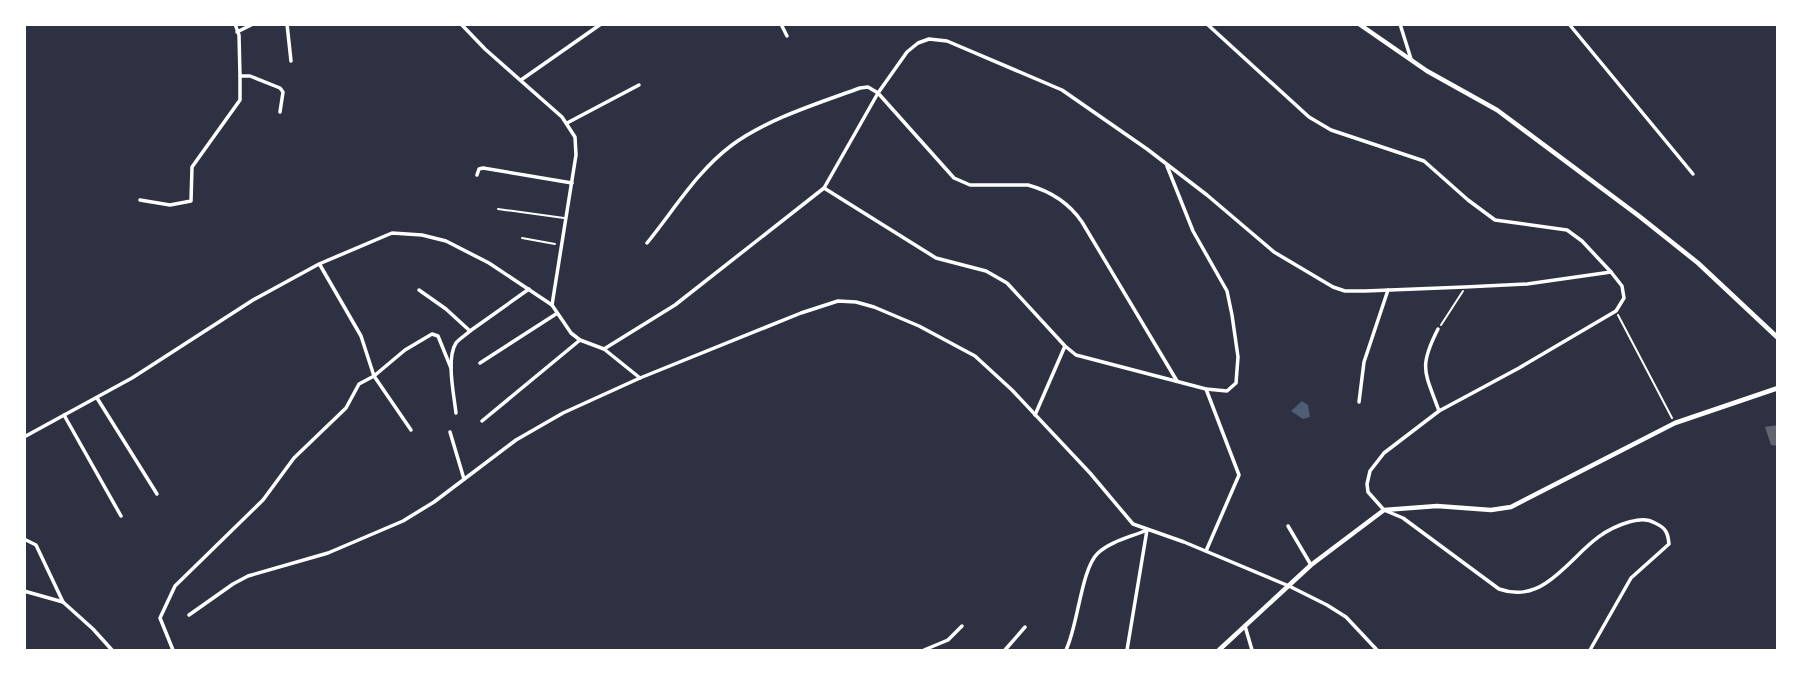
<svg xmlns="http://www.w3.org/2000/svg" width="1802" height="675" font-family="'IBM Plex Sans',sans-serif">
<style>
.water{fill:#4f5d75}
.building{fill:#626471}
.lines{fill:none;stroke-linecap:round;stroke-linejoin:round}
.path{stroke:#fff;stroke-width:2}
.service{stroke:#fff;stroke-width:2}
.minor{stroke:#fff;stroke-width:3.5}
.tertiary{stroke:#fff;stroke-width:4.5}
</style>
<rect width="100%" height="100%" fill="#2d3142"/>
<path class="water" d="M1302,401L1308,405L1310,417L1303,419L1291,411Z"/>
<path class="building" d="M1778,425V446L1771,445L1765,427Z"/>
<g class="lines">
<g class="path">
<path d="M522,238L555,244"/>
<path d="M1618,315L1672,418"/>
<path d="M1441,325L1463,291"/>
</g>
<path class="service" d="M498,209L564,218"/>
<g class="minor">
<path d="M235,24L239,35L240,76"/>
<path d="M287,24L291,61"/>
<path d="M461,24L485,49L562,117L575,137L576,155L552,305L571,333L580,340L604,349L640,378"/>
<path d="M781,24L787,36"/>
<path d="M1207,24L1309,117L1331,130L1424,161L1468,200L1495,220L1567,230L1582,241L1611,272L1622,286L1624,298L1616,311L1519,368L1439,411L1384,453L1370,471L1367,484L1368,492L1384,510L1403,518L1499,589C1516,595 1531,593 1546,583C1577,562 1590,533 1629,522C1638,520 1646,518 1655,523C1666,528 1668,533 1669,544L1631,578L1590,650"/>
<path d="M1400,24L1411,59"/>
<path d="M1569,24L1693,174"/>
<path d="M237,32L253,24"/>
<path d="M521,80L601,24"/>
<path d="M567,123L639,85"/>
<path d="M477,175L479,169L483,168L572,183"/>
<path d="M824,188L936,258L986,271L1007,283L1065,346L1076,355L1206,389L1227,391L1236,383L1238,357L1232,315L1227,291L1193,231L1167,166"/>
<path d="M140,200L170,205L191,201L192,167L240,100V76H250L280,88L283,92L280,112"/>
<path d="M647,243C674,210 697,171 732,145C767,119 819,103 860,88L868,87L878,93L954,178L970,185H1028C1050,191 1069,203 1082,222L1177,381"/>
<path d="M320,265L361,336L374,376L411,430"/>
<path d="M419,290L446,309L470,331C466,335 459,339 456,343C446,358 454,395 456,413"/>
<path d="M1438,329C1418,368 1425,372 1439,411"/>
<path d="M470,331L529,289"/>
<path d="M604,349L675,305L824,188L878,93L907,52L918,43L929,39L947,41L1062,90L1147,149L1207,195L1274,252L1333,287L1345,291H1365L1465,287L1527,284L1611,272"/>
<path d="M480,363L556,314"/>
<path d="M97,398L157,494"/>
<path d="M1359,402L1364,362L1388,290"/>
<path d="M64,415L121,516"/>
<path d="M1035,415L1065,346"/>
<path d="M482,421L580,340"/>
<path d="M450,432L464,479"/>
<path d="M24,437L132,378L253,300L319,264L392,233L422,235L446,241L489,263L552,305"/>
<path d="M1288,526L1311,565"/>
<path d="M24,539L36,545L63,602L93,629L112,650"/>
<path d="M1206,551L1239,475L1206,389"/>
<path d="M24,591L63,602"/>
<path d="M189,615L233,584L248,576L328,553L403,521L434,502L516,440L563,413L640,378L801,313L838,301L856,302L874,307L919,326L975,356L1012,390L1090,473L1133,524L1184,542L1289,586L1327,605L1346,617L1377,650"/>
<path d="M1245,626L1252,650"/>
<path d="M173,650L160,618L175,586L263,500L294,458L346,408L359,384L374,376L405,350L432,334L438,336L451,368"/>
<path d="M924,650L948,640L962,626"/>
<path d="M1005,650L1025,627"/>
<path d="M1066,650C1078,626 1081,569 1098,553C1111,541 1131,537 1147,530"/>
<path d="M1127,650L1147,530"/>
</g>
<g class="tertiary">
<path d="M1359,24L1427,71L1497,110L1639,216L1698,263L1778,338"/>
<path d="M1219,650L1311,565L1384,510L1437,506L1491,510L1511,507L1675,423L1778,388"/>
</g>
</g>
<rect width="1802" height="675" fill="none" stroke="#ffffff" stroke-width="52"/>
</svg>
